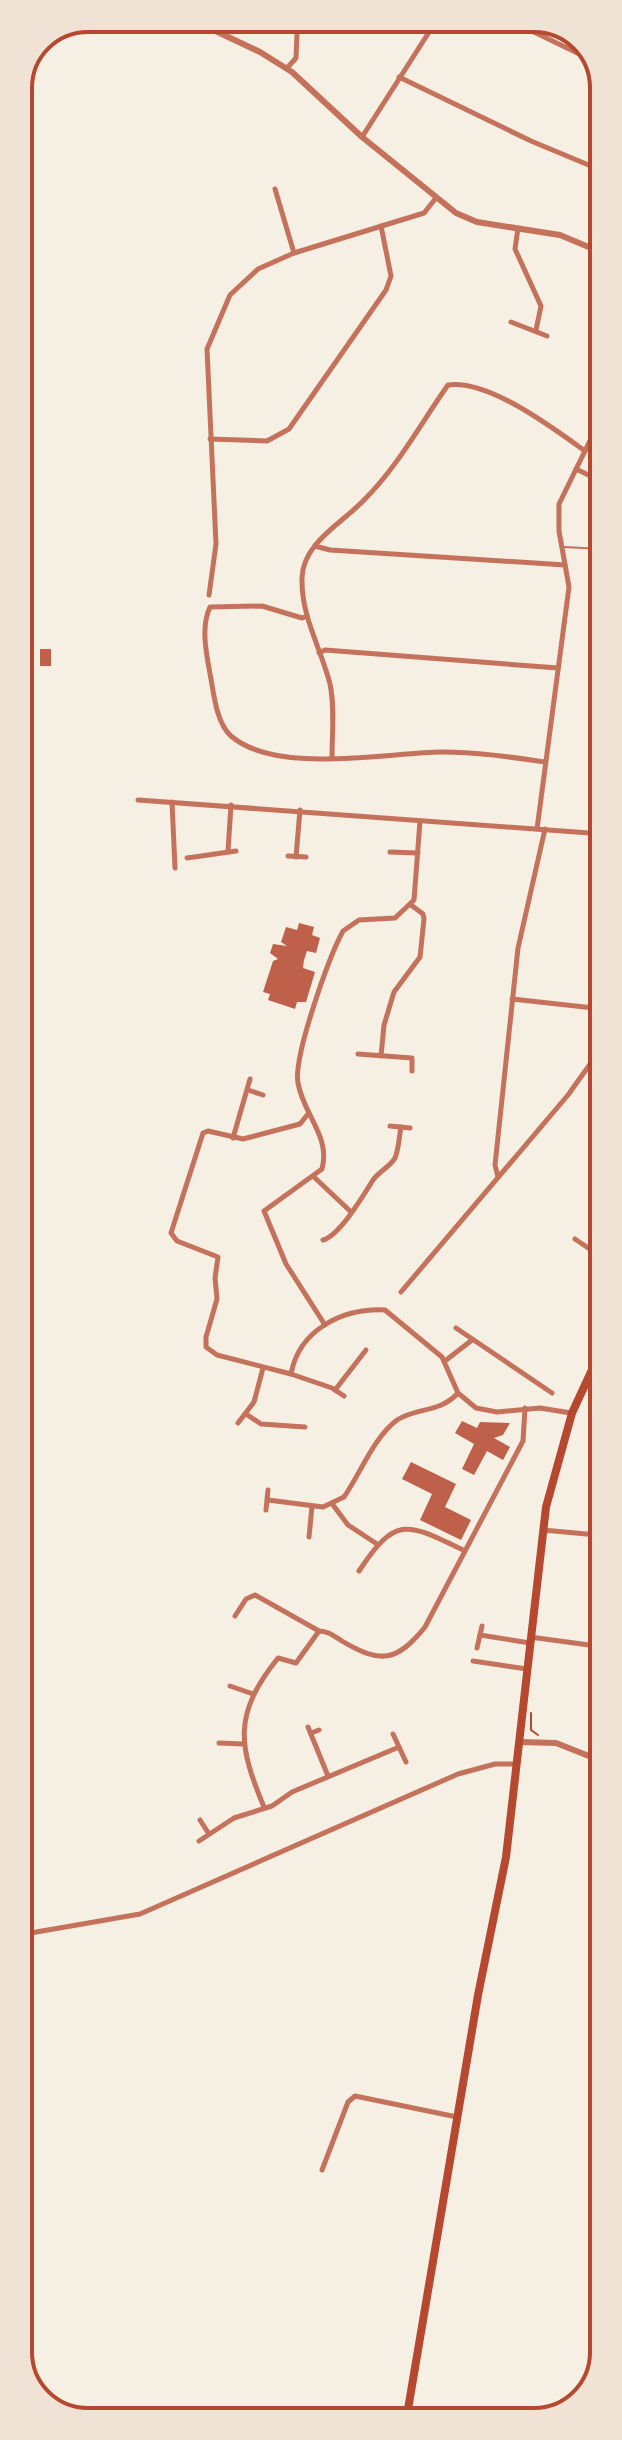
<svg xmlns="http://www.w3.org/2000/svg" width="622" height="2440" font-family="'Space Grotesk',sans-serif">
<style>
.building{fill:#bf614a}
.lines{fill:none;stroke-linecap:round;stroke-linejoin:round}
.path{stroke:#b5482f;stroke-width:2}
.service{stroke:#c5725c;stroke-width:2}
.minor{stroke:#c5725c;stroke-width:5}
.tertiary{stroke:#c5725c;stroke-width:6}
.trunk{stroke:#b5482f;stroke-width:8}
.rim{fill:none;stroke:#b5482f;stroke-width:4}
</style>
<rect width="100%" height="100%" fill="#f6efe4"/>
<g class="building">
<rect x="40" y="649" width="11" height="17"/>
<path d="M299,923L314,927L312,935L320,938L316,953L307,951L304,960L303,968L315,972L306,1002H297L295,1009L268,1000L270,994L263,992L273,961L278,959L270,953L273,944L287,946L281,942L286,927L297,930Z"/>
<path d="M462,1421L477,1428L480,1422L510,1423L503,1435L494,1438L510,1447L503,1460L487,1451L474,1475L462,1469L474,1444L455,1433Z"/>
<path d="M411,1462L456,1484L445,1507L471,1520L461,1540L420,1520L432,1494L402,1479Z"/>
</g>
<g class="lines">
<path class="path" d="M531,1713V1730L538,1735"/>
<path class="service" d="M564,547L603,549"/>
<g class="minor">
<path d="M507,19L596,62"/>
<path d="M361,25L365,18"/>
<path d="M287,68L296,58L297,33L304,18"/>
<path d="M399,77L531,141L603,171"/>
<path d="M362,137L438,18"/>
<path d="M275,189L294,253"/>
<path d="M518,228L515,249L541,306L536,330"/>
<path d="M511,322L547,336"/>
<path d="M210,439L267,441L289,429L386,290L391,276L381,226"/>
<path d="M576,469L603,482"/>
<path d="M315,546L330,550L565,565"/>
<path d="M209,595L216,544L207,349L230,295L258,269L294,253L424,213L436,198"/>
<path d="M307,616L302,618L262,606L210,607C200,628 207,657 211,679C214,696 217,724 231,736C276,775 385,753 441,752C476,752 511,757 545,762"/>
<path d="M319,653L325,650L558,668"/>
<path d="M332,757C332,734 335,707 330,684C321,648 301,617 302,578C303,542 343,523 365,499C398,466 421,423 448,385C488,379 553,428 585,451"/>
<path d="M138,800L603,834"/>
<path d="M172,802L175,868"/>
<path d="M537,829L569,587L559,531V504L603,414"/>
<path d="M228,851L231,805"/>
<path d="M390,852L418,853"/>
<path d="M288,856L306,857"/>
<path d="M296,857L300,810"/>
<path d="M187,858L236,851"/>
<path d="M512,999L603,1009"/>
<path d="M358,1054L412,1058V1071"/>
<path d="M381,1056L384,1025L394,992L420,957L424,919L423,914L411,905"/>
<path d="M248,1090L263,1095"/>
<path d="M308,1114L300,1124L243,1139L208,1131L203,1133L171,1233L177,1241L218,1257L215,1278L217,1299L206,1337V1347L217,1355L291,1374C299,1330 342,1308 385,1310L442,1357L458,1393L476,1408L497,1412L540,1408L571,1413"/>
<path d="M390,1126L410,1128"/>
<path d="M233,1138L250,1079"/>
<path d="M314,1177L350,1211"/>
<path d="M498,1177L495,1165L518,948L545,829"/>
<path d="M575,1239L603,1258"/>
<path d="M323,1240C340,1235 363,1196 373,1180C379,1171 390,1167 395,1158C399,1148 399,1137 401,1127"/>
<path d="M401,1292L568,1095L603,1046"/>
<path d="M325,1325L286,1264L264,1211L322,1169C331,1137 303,1114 298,1083C293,1057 329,957 343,931L359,920L395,918L414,900L420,821"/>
<path d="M456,1328L552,1393"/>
<path d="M445,1361L472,1340"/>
<path d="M291,1374L332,1388L344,1396"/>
<path d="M335,1390L366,1350"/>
<path d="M246,1414L261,1424L305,1427"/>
<path d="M238,1423L254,1402L263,1368"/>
<path d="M268,1500L323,1507L344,1497C360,1474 374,1437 397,1420C417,1407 440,1413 458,1393"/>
<path d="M333,1505L348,1525L377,1544"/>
<path d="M266,1510L268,1490"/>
<path d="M543,1530L597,1535L604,1539"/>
<path d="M591,1534L597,1494L604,1484"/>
<path d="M309,1537L312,1506"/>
<path d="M359,1571C396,1515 407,1523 463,1550"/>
<path d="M235,1616L246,1599L255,1595L319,1631"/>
<path d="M480,1635L530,1643"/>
<path d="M530,1637L604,1647"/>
<path d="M477,1648L482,1626"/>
<path d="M473,1661L527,1669"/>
<path d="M230,1686L253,1694"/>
<path d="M308,1727L328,1776"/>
<path d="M311,1733L319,1730"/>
<path d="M393,1734L406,1762"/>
<path d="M219,1743L243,1744"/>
<path d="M264,1807C238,1745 233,1714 278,1658L296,1663L319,1631C328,1631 334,1636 342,1641C380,1664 397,1662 425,1627L523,1441L525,1408"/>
<path d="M200,1820L209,1834"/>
<path d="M199,1841L234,1818L272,1806L292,1792L399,1747"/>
<path d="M19,1935L140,1914L458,1774L495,1764H517"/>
<path d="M322,2170L348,2102L355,2096L457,2117"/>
</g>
<g class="tertiary">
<path d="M188,18L260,52L292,72L362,137L456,213L477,222L560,235L603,253"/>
<path d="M519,1742L556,1743L604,1762"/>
</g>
<path class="trunk" d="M406,2421L478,1995L506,1857L546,1507L572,1413L603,1346"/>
</g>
<path d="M0 0H622V2440H0ZM88 32H534A56 56 0 0 1 590 88V2352A56 56 0 0 1 534 2408H88A56 56 0 0 1 32 2352V88A56 56 0 0 1 88 32Z" fill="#f1e2d6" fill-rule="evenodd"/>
<path class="rim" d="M88 32H534A56 56 0 0 1 590 88V2352A56 56 0 0 1 534 2408H88A56 56 0 0 1 32 2352V88A56 56 0 0 1 88 32Z"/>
</svg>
